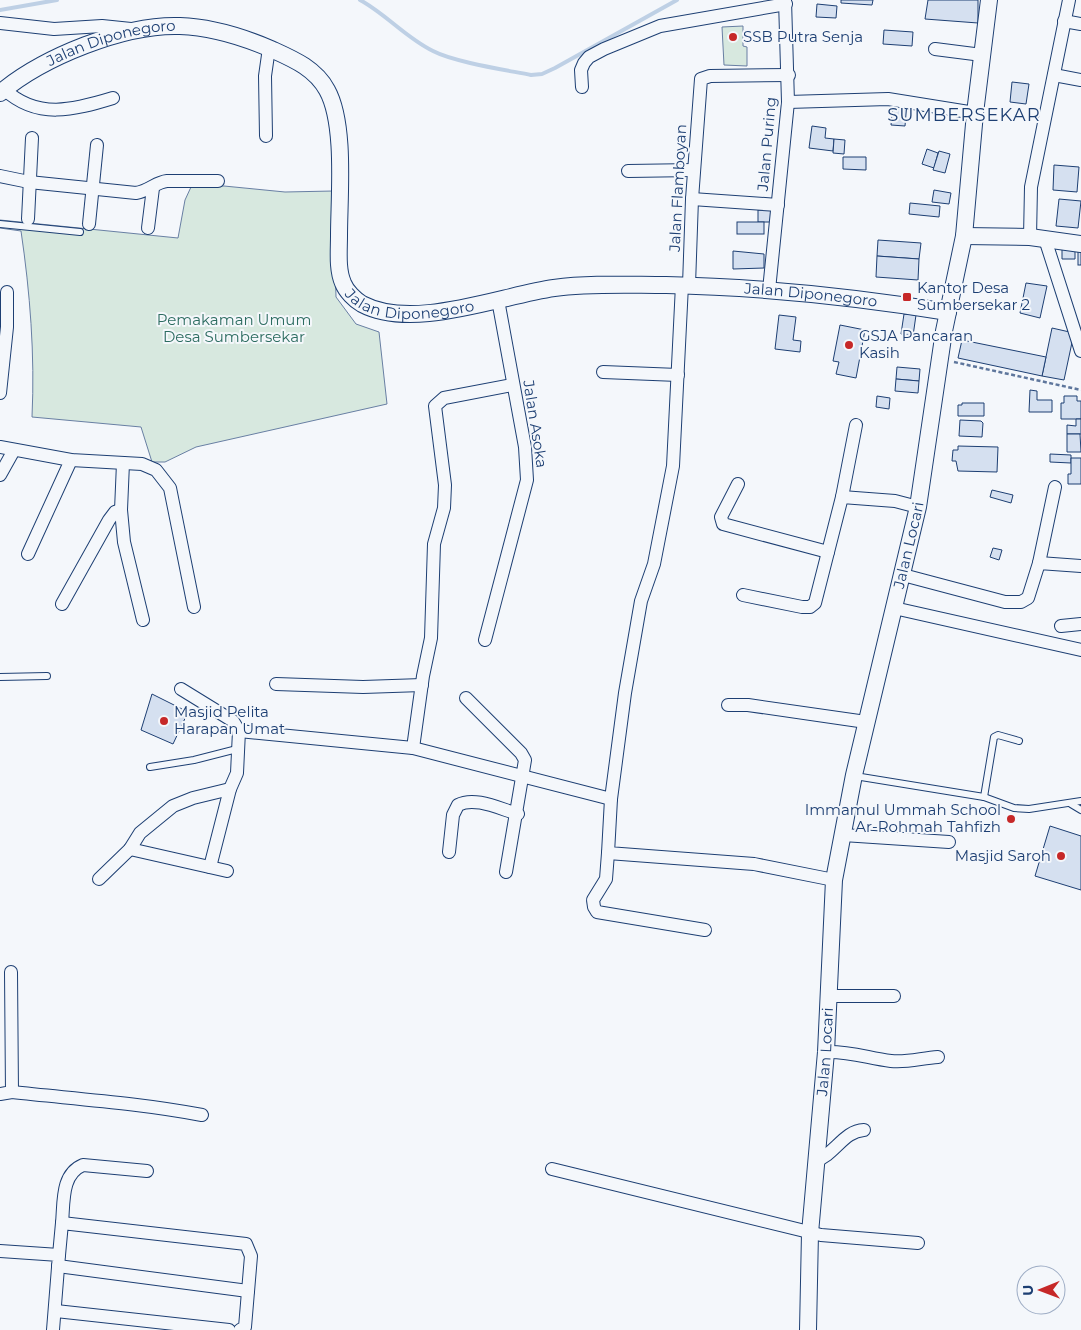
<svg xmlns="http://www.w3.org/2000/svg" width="1081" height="1330" font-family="Montserrat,sans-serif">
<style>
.green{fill:#d7e8df;stroke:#687fa3}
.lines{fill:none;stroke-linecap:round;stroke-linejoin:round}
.stream{stroke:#bed0e5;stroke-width:4}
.building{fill:#d5e0f0;stroke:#1d3f73}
.lane-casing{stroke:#1d3f73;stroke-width:8}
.street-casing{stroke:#1d3f73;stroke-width:14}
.secondary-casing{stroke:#1d3f73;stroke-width:18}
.path{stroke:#5e769c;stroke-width:2.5;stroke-dasharray:4 2.5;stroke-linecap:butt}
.lane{stroke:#f4f7fb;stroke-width:6}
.street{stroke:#f4f7fb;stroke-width:12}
.secondary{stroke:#f4f7fb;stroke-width:16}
.poi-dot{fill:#c62828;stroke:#f4f7fb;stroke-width:2}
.labels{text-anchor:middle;stroke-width:4;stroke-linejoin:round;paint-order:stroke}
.poi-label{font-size:15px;fill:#1d3f73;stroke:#f4f7fb;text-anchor:start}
.street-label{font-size:15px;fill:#1d3f73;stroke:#f4f7fb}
.park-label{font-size:15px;fill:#2c6c60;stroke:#f4f7fb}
.quarter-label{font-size:18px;letter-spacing:1px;fill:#1d3f73;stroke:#f4f7fb}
</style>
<rect width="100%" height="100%" fill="#f4f7fb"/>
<g class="green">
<path d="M743,26V46L747,47V66L724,65L722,27Z"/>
<path d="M224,186L285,192L333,191L336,297L356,324L379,332L387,404L196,447L165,462H152L141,427L32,417C35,355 30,292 21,231L0,228V220L178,238L185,200L191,187Z"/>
</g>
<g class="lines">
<g class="stream">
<path d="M360,0C386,14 406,38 433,51C454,62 506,70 531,75L542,74L555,68L677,0"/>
<path d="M0,10L57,0"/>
</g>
</g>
<g class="building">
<path d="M841,0H873L872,5L841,3Z"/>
<path d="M928,0H978V23L925,19Z"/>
<path d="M817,4L837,6L836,18L816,17Z"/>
<path d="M884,30L913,32L912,46L883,44Z"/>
<path d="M1012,82L1029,84L1026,104L1010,102Z"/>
<path d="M893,101L907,102L905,126L891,125Z"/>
<path d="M812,126L826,128L825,138L834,139L833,151L809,148Z"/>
<path d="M834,139L845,140L844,154L833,153Z"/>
<path d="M927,149L938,153L934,168L922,164Z"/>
<path d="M939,151L950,154L945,173L933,170Z"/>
<path d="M843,157H866V170L843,169Z"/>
<path d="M1054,165L1079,167L1077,192L1053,190Z"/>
<path d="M934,190L951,193L949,204L932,202Z"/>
<path d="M1059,199L1081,201L1078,228L1056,226Z"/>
<path d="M910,203L940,206L939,217L909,214Z"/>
<rect x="758" y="210" width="16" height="12"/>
<rect x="737" y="222" width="27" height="12"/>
<path d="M878,240L921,243L919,259L877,256Z"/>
<path d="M1062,245L1075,246V259H1062Z"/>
<path d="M733,251L764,254V268L733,269Z"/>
<rect x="1078" y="251" width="3" height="14"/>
<path d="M877,256L919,259L918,280L876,277Z"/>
<path d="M1026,283L1047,286L1040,318L1020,313Z"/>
<path d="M904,314L916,315L913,336L901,334Z"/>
<path d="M779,315L796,317L793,340L801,341L800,352L775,349Z"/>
<path d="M840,325L865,330L856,378L836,374L839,362L833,361Z"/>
<path d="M1052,328L1074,333L1064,380L1042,376Z"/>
<path d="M962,340L1046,357L1042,376L958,358Z"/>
<path d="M897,367L920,369L919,381L896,379Z"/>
<path d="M896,379L919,381L918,393L895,391Z"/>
<path d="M1030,390L1037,391V400H1052V412H1029Z"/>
<path d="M877,396L890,398L889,409L876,407Z"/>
<path d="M1064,396H1077V401H1081V419H1061V403H1064Z"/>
<path d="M962,403H984V416H958V405H962Z"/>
<path d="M1076,419H1081V434H1067V425L1076,426Z"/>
<path d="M960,420L981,421L983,423L982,437L959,436Z"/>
<path d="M1067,434H1080L1081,452H1067Z"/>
<path d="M958,446L998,447L997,472L958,471L956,461H952L953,450H958Z"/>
<path d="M1050,454L1071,455V463L1050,462Z"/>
<path d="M1071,458H1081V484H1068V474H1071Z"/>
<path d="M992,490L1013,495L1011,503L990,497Z"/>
<path d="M993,548L1002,550L999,560L990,557Z"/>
<path d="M152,694L188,712L173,744L141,730Z"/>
<path d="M1050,826L1081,836V890L1035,876Z"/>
</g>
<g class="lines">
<g class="lane-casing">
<g id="lane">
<path d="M0,224L80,232"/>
<path d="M0,677L47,676"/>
<path d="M150,767L194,760L237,749"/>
<path d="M855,776L984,797L1014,808L1029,809L1081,801"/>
<path d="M984,797L994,737L998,735L1019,741"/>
<path d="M1071,804L1081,810"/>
</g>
</g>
<g class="street-casing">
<g id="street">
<path d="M1064,21L1081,24"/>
<path d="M0,23L54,29L102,26L131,29"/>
<path d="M935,49L982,55"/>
<path d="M1054,75L1081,80"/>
<path d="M582,87L581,70L584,63L589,57L604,49L660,26L786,4"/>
<path d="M4,89C37,120 74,110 113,98"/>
<path d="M788,102L888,99L975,113"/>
<path d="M266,136L265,76L269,48"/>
<path d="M628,171L694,170"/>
<path d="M0,176L29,182L136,193C149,191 156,182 167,181H218"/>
<path d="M692,199L778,205"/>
<path d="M28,219L32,138"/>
<path d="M89,224L97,145"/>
<path d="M148,228L153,188"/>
<path d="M1030,237L1031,187L1069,0"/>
<path d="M1045,239L1081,351"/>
<path d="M682,285L673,466L654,564L641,601L625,693L611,799L608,853L754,864L834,880"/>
<path d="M689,285L692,199L701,79L710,76L789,75"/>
<path d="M769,290L788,102L785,0"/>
<path d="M603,372L678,375"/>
<path d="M0,393L7,327V292"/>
<path d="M0,447L71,460L142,464L156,470L170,488L194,607"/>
<path d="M123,463L121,510L124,542L143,620"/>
<path d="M0,475L14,450"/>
<path d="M738,484L721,517L723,524L828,552"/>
<path d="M842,497L856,425"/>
<path d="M28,554L71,460"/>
<path d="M1039,563L1055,487"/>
<path d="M903,575L1005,602H1021L1028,598L1039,563L1081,566"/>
<path d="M743,595L802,607H810L815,603L842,497L895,501L918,507"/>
<path d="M62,604L109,520L115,512L121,510"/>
<path d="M894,608L1081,650"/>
<path d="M1061,626L1081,624"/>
<path d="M485,640L527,480L525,447L498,300"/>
<path d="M276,684L363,687L422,685"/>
<path d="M181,689L233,721L239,731L413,748L611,799"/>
<path d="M466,698L521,753L525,760L506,872"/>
<path d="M728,705H748L866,722"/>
<path d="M413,748L423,676L431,638L434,544L444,508L445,485L435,406L444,398L512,385"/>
<path d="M843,835L949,842"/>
<path d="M130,849L227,871"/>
<path d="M449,852L453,815L458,805C475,796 500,809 518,814"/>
<path d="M608,853L606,879L593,900L594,907L597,912L705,930"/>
<path d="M210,867L230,789L237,773L239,731"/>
<path d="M99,879L130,849L140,833L173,806L193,798L230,789"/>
<path d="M827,996H894"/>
<path d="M826,1052C849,1051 868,1058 891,1061C906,1063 922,1058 938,1057"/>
<path d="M12,1092C76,1099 139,1103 202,1115"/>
<path d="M0,1094L12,1092L11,972"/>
<path d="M815,1161C835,1155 843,1131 864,1130"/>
<path d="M552,1169L821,1235L918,1243"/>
<path d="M62,1223C64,1202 61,1174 83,1165L147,1171"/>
<path d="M0,1251L59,1255L53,1330"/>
<path d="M59,1255L62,1223L246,1244L251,1256L245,1327L240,1330"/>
<path d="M58,1266L248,1291"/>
<path d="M56,1311L229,1330"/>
</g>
</g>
<g class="secondary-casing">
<g id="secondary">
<path id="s1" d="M0,93C43,57 124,24 180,26C211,27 243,37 271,49C293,59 315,68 327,90C346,124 339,197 339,236C339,251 337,269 343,283C346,291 355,300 362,304C413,331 499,296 554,288C590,283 629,285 666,285C760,287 855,297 948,312"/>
<path d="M964,236L1030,237L1081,244"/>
<path id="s2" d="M808,1330L810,1233L826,1052L834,880L854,775L918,507L944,331L964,236L975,113L989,0"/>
</g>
</g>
<path class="path" d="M954,362L1081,390"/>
<use href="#lane" class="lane"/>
<use href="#street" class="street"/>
<use href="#secondary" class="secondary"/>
</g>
<g class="poi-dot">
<circle cx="733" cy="37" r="5"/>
<rect x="902" y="292" width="10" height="10" rx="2.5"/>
<circle cx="849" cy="345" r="5"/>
<circle cx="164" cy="721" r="5"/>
<circle cx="1011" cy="819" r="5"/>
<circle cx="1061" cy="856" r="5"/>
</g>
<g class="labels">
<g class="poi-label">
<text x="743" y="42">SSB Putra Senja</text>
<text x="917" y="293">Kantor Desa<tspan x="917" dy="17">Sumbersekar 2</tspan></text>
<text x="859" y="341">GSJA Pancaran<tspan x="859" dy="17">Kasih</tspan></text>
<text x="174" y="717">Masjid Pelita<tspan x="174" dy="17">Harapan Umat</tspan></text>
<text x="1001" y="815" text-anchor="end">Immamul Ummah School<tspan x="1001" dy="17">Ar-Rohmah Tahfizh</tspan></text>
<text x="1051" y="861" text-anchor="end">Masjid Saroh</text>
</g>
<g class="street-label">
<text dy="5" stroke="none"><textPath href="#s1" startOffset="124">Jalan Diponegoro</textPath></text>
<text transform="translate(767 144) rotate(-85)" y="5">Jalan Puring</text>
<text transform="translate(678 188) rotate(-87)" y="5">Jalan Flamboyan</text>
<text dy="5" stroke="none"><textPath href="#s1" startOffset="632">Jalan Diponegoro</textPath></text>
<text dy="5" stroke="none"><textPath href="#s1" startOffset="1038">Jalan Diponegoro</textPath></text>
<text transform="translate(535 424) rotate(81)" y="5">Jalan Asoka</text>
<text dy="5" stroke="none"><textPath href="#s2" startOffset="794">Jalan Locari</textPath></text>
<text dy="5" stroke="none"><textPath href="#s2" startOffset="279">Jalan Locari</textPath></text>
</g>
<g class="park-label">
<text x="234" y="325">Pemakaman Umum<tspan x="234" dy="17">Desa Sumbersekar</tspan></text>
</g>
<g class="quarter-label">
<text x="964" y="121">SUMBERSEKAR</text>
</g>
</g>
<g transform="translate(1041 1290) rotate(269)"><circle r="24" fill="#f4f7fb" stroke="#9eadc5"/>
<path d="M0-4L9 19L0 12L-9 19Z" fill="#c62828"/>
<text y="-8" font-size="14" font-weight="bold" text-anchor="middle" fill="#1d3f73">U</text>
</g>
</svg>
